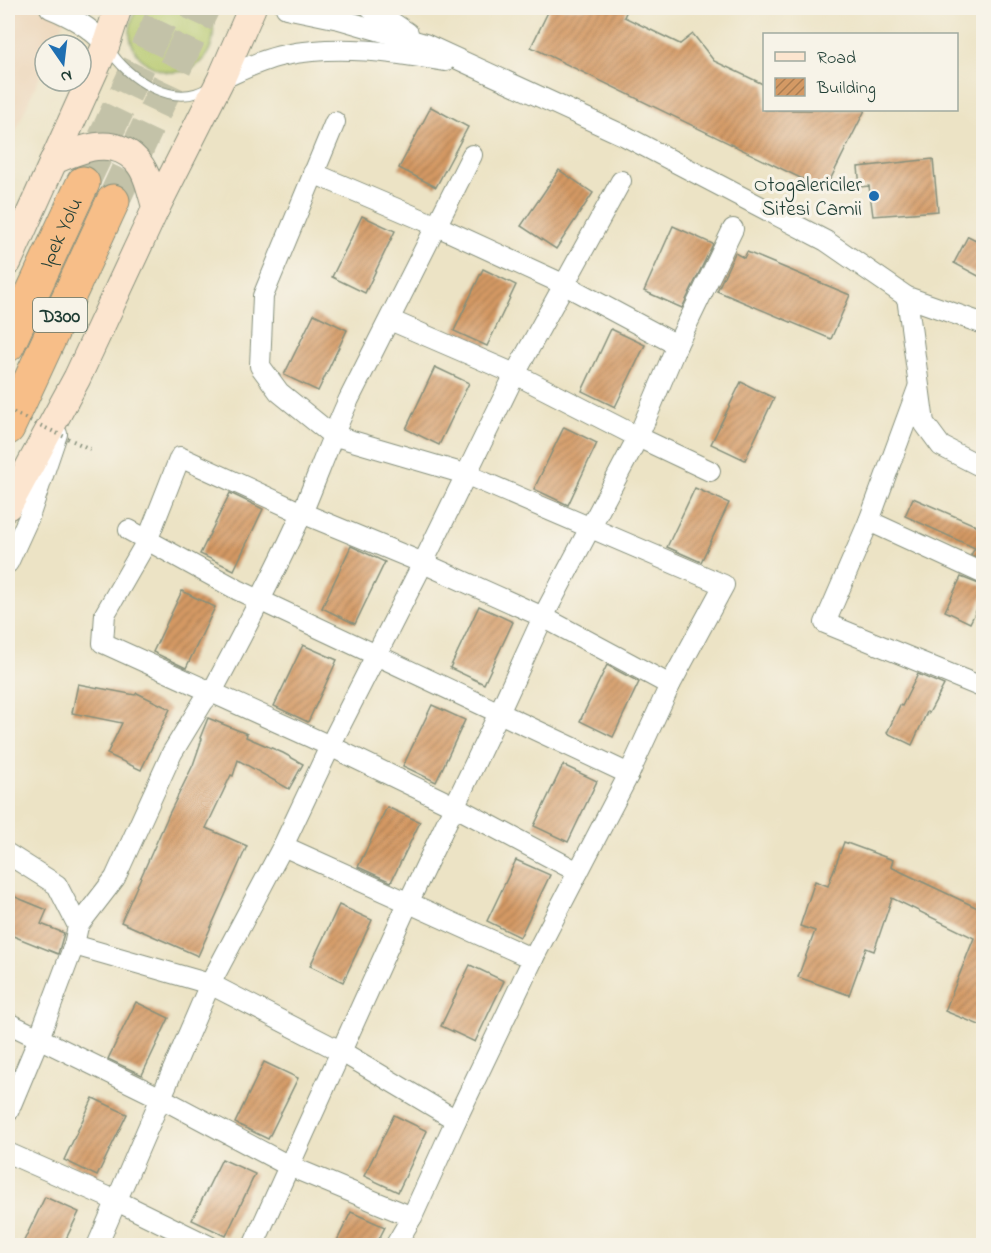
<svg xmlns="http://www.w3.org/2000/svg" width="991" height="1253" font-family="'Indie Flower',sans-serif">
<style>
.built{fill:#edd7bb}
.green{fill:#b5c86c;stroke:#6a8250;stroke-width:1.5}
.building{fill:url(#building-hatch)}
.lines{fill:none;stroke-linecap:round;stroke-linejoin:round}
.highway-tunnel{stroke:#c3c2a8;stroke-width:33;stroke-dasharray:33 16;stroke-linecap:butt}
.lane-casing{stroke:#86907c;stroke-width:11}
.street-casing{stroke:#86907c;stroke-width:22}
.secondary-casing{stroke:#86907c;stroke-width:29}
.highway-casing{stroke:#86907c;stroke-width:35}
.lane{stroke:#fff;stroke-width:9}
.street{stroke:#fff;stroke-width:20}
.secondary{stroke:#fce5cf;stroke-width:27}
.highway{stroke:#f7be88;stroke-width:33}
.path-bridge{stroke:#86907c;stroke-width:4;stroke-dasharray:1.5 4.5;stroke-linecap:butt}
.poi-dot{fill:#1f6fb2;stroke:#f7f3e8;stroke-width:2}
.labels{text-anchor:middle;stroke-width:6;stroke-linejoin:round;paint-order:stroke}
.shield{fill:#f7f3e8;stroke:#60746a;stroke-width:1.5}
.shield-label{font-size:20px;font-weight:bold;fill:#1f3d34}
.poi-label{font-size:21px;fill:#1f3d34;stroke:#f7f3e8;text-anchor:end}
.street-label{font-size:21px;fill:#1f3d34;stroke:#f7f3e8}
</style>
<defs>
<pattern id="building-hatch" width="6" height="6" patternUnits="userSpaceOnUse" patternTransform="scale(1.5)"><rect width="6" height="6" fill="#d49964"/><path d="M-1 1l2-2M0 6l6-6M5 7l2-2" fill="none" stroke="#ab7e53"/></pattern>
</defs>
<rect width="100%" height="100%" fill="#f7f3e8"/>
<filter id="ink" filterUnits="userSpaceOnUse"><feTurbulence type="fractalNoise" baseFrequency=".0167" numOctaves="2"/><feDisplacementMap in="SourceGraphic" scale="12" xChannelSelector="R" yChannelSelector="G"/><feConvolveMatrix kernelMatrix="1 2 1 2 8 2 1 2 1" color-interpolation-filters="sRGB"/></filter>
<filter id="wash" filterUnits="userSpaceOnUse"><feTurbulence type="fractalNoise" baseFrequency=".008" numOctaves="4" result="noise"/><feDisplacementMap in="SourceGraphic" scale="24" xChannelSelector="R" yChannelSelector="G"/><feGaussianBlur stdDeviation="1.35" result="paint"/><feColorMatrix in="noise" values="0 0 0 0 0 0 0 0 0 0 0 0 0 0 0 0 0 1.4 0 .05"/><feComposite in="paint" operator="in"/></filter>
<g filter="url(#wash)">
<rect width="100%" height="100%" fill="#ece3c5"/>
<path class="built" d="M8,8H70L53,45H45V64L8,149Z"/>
<path class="green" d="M137,8H206C213,18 215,30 212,43C195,99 105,67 137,8Z"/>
<g id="blocks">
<g class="building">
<path d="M550,8H628L624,17L680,44L693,34L714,61L765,85V110H865L825,190L531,47Z"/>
<path d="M431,107L468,127L436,187L399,168Z"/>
<path d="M933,159L938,211L873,216L869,186L860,187L858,167Z"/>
<path d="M559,170L593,193L556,249L521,226Z"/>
<path d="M362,216L395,231L365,293L332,277Z"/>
<path d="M673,226L713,244L682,308L644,291Z"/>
<path d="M968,236L984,244V279L954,263Z"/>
<path d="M747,252L850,295L831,339L717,291L735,253L744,258Z"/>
<path d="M483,269L516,285L487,346L454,331Z"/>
<path d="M314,314L347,330L318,391L284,375Z"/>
<path d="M611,329L645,345L615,407L582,391Z"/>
<path d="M435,367L469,383L439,445L406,429Z"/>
<path d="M741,382L774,398L745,460L711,444Z"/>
<path d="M564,427L597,443L568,505L534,489Z"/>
<path d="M695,488L729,503L701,562L667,547Z"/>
<path d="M230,493L263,509L234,570L200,554Z"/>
<path d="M913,498L984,529V561L971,555L975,548L905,516Z"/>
<path d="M351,546L385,562L355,624L322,608Z"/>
<path d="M961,577L984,586V595L970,623L945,611Z"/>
<path d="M182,591L215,607L186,668L153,652Z"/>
<path d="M479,606L513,622L484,684L450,668Z"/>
<path d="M303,645L337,660L308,722L274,706Z"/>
<path d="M607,665L639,682L613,737L580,721Z"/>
<path d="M918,674L944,685L929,713L927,712L912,745L887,733L900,705L902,706Z"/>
<path d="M78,684L135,695L137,693L170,709L141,770L107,754L122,723L72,713Z"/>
<path d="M432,705L465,720L436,782L403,766Z"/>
<path d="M208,718L247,734L246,737L283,753L303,764L289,789L238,760L233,776L231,775L206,828L247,846L198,956L121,922L169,814L193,765L202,739L200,738Z"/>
<path d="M563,765L597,781L568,842L534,826Z"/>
<path d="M387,807L420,822L391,882L358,867Z"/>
<path d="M844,842L893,860L891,867L984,911V1027L945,1011L974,938L892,898L874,951L866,948L849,995L798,977L815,931L800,926L815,881L828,886Z"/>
<path d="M516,860L550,875L520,937L487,921Z"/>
<path d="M8,894L47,910L41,924L64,933L58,954L8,934Z"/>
<path d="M339,905L372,920L343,982L310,966Z"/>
<path d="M470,965L504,981L475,1042L441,1026Z"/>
<path d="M136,1002L169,1018L142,1075L108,1059Z"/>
<path d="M264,1062L298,1078L268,1139L235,1123Z"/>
<path d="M93,1098L127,1114L97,1176L64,1160Z"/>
<path d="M394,1115L427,1131L398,1192L364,1176Z"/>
<path d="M222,1159L255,1174L226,1236L192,1220Z"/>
<path d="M45,1197L79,1212L63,1245H22Z"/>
<path d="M351,1212L385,1227L376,1245H335Z"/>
</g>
</g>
</g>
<g filter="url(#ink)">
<use href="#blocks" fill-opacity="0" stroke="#86907c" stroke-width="1.5"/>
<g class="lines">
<g class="highway-tunnel">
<path d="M83,183L166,8"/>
<path d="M113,201L203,8"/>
</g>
<g class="lane-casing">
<path id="lane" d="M109,49C128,79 174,110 209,87"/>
</g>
<g class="street-casing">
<g id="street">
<path d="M50,8C72,17 90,27 106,45"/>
<path d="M286,8L339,19L425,44L625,136L826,241L907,297L924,423L941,446L984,468"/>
<path d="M371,8L408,33"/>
<path d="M221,79C242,70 263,59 285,55C338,44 392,52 445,61"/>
<path d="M335,122L263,296L260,366L279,392L332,435L465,474L724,585L670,685L629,774L533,959L456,1120"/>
<path d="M313,173L437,226L563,284L677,345"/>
<path d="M907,297L984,324"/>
<path d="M390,320L515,374L638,437L710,471"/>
<path d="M918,388L869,521L825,623L984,688"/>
<path d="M869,521L984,574"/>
<path d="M129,530L238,590L629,774"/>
<path d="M8,563L29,517L57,434"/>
<path d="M283,846L533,959"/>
<path d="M8,854L57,885L78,926L74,945L39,1038L8,1112"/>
<path d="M578,872L454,806L330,746L103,643L105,614L147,541L180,457L302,513L423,563L543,617L670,685"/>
<path d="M78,926L115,878L172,753L203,702L212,692C243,633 275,574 302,513C318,475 332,436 349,399L472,155"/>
<path d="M74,945L210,984L342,1052L456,1120L412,1217L395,1246"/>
<path d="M8,1023L161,1098L289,1166L412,1217"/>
<path d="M8,1153L117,1201L209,1246"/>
<path d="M97,1246L210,984L283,846L335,736L423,563L515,374L621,181"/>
<path d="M253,1246L409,901L499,713L543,617L638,437L677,345L733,229"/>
</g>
</g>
<g class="secondary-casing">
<g id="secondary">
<path d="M53,161C80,149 112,135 136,160C148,172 151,193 156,208"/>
<path d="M8,262L106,45L118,8"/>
<path d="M8,506L77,378L156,208L221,79L252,8"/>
</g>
</g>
<g class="highway-casing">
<g id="highway">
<path id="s1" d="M8,345L83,183"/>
<path d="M8,428L113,201"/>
</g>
</g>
<use href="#lane" class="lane"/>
<use href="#street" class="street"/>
<use href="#secondary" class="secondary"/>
<use href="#highway" class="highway"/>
<path class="path-bridge" d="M8,410L90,449"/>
</g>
</g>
<circle class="poi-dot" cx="874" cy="196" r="6"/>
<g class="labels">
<rect class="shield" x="33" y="298" width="54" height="34" rx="4.5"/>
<g class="shield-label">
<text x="60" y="322">D300</text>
</g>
<g class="poi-label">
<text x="862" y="191">Otogalericiler<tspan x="862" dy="24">Sitesi Camii</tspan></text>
</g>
<g class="street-label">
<text dy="7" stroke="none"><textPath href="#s1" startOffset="124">Ipek Yolu</textPath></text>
</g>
</g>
<rect width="991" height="1253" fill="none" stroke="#f7f3e8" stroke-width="30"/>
<rect x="763" y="33" width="195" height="78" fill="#f7f3e8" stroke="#a1aaa0" stroke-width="1.5"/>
<rect x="775" y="52" width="30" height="9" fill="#fce5cf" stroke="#a1aaa0" stroke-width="1.5"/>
<text x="817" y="63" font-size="18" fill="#1f3d34">Road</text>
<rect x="775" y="78" width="30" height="18" fill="url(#building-hatch)" stroke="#a1aaa0" stroke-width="1.5"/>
<text x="817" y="93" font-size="18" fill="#1f3d34">Building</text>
<g transform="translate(63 63) rotate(166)"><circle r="28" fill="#f7f3e8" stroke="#a1aaa0" stroke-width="1.5"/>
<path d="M0-4.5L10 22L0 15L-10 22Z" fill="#1f6fb2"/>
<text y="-9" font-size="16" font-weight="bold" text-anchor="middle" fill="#1f3d34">N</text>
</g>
</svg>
